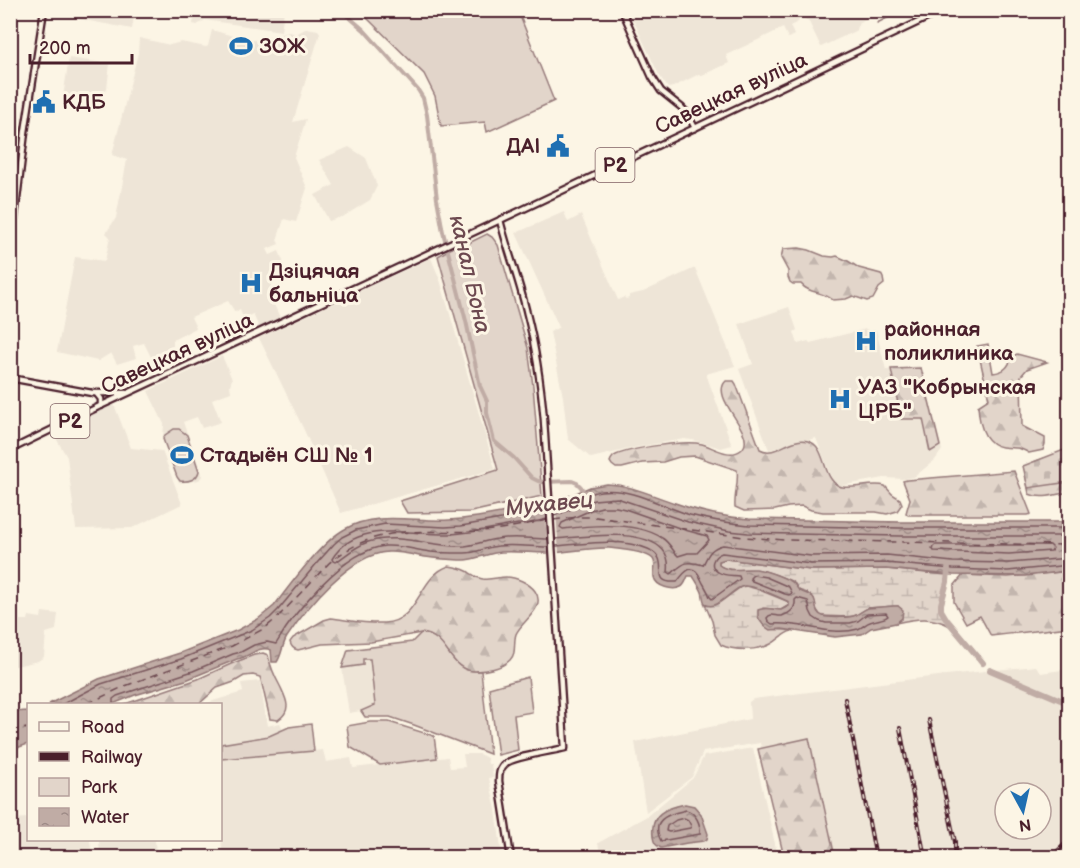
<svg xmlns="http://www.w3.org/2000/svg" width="1080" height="868" font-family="'Balsamiq Sans',sans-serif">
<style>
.built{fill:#eee5d7;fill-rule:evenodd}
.green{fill:#e2d5ca;stroke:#967a7a;stroke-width:1.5}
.forest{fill:url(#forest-firs);stroke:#967a7a;stroke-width:1.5}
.wetland{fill:url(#wetland-marsh);stroke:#967a7a;stroke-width:1.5}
.cemetery{fill:url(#cemetery-stones);stroke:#967a7a;stroke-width:1.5}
.water{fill:url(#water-ripples);stroke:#917474;stroke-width:1.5}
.pier{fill:#fcf5e5}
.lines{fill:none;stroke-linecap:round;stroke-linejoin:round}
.shore{stroke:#79575c;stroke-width:1.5}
.stream{stroke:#917474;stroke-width:1.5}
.canal{stroke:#c0aca5;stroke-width:4}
.river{stroke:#c0aca5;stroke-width:6}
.ferry{stroke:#6d4950;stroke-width:1.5;stroke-dasharray:8 6;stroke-linecap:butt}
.secondary-casing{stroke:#4a1f2b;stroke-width:9}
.primary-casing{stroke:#4a1f2b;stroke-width:9}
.secondary{stroke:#fcf5e5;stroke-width:4.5}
.primary{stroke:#fcf5e5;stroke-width:4.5}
.rail-casing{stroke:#4a1f2b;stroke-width:4}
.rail{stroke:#fcf5e5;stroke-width:1.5;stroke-dasharray:4.5;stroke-linecap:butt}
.labels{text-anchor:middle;stroke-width:6;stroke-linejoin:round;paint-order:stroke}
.shield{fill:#fcf5e5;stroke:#7f5f63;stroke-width:1.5}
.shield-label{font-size:20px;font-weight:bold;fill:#4a1f2b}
.poi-label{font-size:21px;font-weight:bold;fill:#4a1f2b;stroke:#fcf5e5;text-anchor:start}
.street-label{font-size:21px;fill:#4a1f2b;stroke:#fcf5e5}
.water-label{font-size:22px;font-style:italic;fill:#6d4950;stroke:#fcf5e5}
</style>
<defs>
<pattern id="forest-firs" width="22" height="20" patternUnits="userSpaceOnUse" patternTransform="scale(1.5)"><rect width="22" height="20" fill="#e2d5ca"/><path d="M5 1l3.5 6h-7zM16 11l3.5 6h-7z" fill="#c3b6ae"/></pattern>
<pattern id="wetland-marsh" width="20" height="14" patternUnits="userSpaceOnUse" patternTransform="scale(1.5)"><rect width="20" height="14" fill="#e2d5ca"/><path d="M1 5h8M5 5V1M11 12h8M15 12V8" fill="none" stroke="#c3b6ae"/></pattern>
<pattern id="cemetery-stones" width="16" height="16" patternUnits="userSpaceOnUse" patternTransform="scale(1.5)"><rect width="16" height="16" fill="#e2d5ca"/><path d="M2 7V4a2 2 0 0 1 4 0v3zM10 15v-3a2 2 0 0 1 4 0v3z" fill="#c3b6ae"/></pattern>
<pattern id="water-ripples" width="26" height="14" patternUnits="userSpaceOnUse" patternTransform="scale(1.5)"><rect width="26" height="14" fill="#c0aca5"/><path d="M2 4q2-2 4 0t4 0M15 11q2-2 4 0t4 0" fill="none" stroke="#9e8b87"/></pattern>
</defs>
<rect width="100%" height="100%" fill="#fcf5e5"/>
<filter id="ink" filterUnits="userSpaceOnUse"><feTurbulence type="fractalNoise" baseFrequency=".0167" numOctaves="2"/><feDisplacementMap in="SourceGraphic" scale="12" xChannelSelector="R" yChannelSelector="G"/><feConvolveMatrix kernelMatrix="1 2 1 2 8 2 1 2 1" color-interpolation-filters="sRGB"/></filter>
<g filter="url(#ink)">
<g class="built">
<path d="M54,10H135V11L132,29L53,14Z"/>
<path d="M195,11H284L281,31L205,20L197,25L193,24Z"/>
<path d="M629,11H886L859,22L857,30L821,47L809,22L801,16L798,22L790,26L794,35L788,38L783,28L726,55L729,63L700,76L699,74L673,87L668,88L659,75Z"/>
<path d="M307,28L318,30L320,33L293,122L306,119L294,157L307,188L296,222L284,219L277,240L279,244L267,249L270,255L279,251L283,261L281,269L274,273L269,293L280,318L259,328L253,314L243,318L240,310L235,312L228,301L191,317L196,328L173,340V346L151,357L144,343L133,346L136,358L117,364L111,353L98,361L57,352L75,257L105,261L110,237L106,233L116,218L127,160L112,155L138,53L139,38L170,45L181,42L206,47L208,46L212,30L250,41L290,32L296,34Z"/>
<path d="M69,58L110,64L107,88L100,102L63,97Z"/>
<path d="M349,147L366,158L377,186L370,200L344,216L329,221L315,195L334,185L319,160Z"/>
<path d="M564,212L568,222L581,215L618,300L624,297L626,299L629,298V295L643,292L695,268L735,366L706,374L732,445L721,448L693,440L684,439L638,447L591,458L568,439L563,397L550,332L559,327L516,233Z"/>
<path d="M431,258L440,280L495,469L341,513L305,432L259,338Z"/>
<path d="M789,307L797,330L794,332L798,344L808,341L810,343L866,329L869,331L876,330L886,370L919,366L922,369L942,450L935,460L914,477L905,479L884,478L835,487L816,438L769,450L739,369L753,364L739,324Z"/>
<path d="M222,356L232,379L230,385L231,392L212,399L221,422L202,428L197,417L183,422L202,476L199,480L179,483L163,439L164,424L148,391Z"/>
<path d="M113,402L131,448L162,451L182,504L132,528L76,529L67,457L53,433Z"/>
<path d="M42,612L58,614L56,630L46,633L44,657L38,661L11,667L10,627L12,624L15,620H28L29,616L41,618Z"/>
<path d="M370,658L375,705L361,711L349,713L342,668L362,665L363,659Z"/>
<path d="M1036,666L1041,673L1069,669V857H787L760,743L703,752L692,777L646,812L635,742L750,719L749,702L753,699L946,675ZM1005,793H1041V829H1005Z"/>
<path d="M260,681L267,726L280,723L283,729L269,736L221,744L220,704H203L243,692L241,683Z"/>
<path d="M753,748L778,857H601L598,843L647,816L693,778L704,756Z"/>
<path d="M323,750L326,762L351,758L353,768L448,757L450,768L465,767L463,754H479L487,758L488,764H491L493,777L489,778L496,810L502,857H222L220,759Z"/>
<path d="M28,818V840H90L92,857H20L19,852H11V819Z"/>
<path d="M99,840H155L156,857H100Z"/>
</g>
<g class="green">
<path d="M374,10L518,11L554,101L487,132L485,122L441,126L435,96L424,74L367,18Z"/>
<path d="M487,234L492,237L498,245L528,348L533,386L542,496L471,512L407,513L400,501L498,470L438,256L457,245H465Z"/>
<path d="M174,429H179L187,435L199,471C197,480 188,482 180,481L177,477L163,439L165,435Z"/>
<path d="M421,633C453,636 444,673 481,671L490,754L414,725L390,717H365L361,711L375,705L370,659H363V665L342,668L348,650L412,642Z"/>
<path d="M528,677L532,712L514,715L518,750L498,755L489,688Z"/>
<path d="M370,722H389L434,736L437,758L380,765L350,747L347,726Z"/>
<path d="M311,724L314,751L221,759V744L269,736L289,727Z"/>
</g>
<g class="forest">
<path d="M799,248L809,250L824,256L833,257L837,256L848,261L859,268L881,274L883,278L884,284L879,288L873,299L867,301L853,296L846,299L833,300C823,291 809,294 801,284H793L790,282L788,277V271L781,258L783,249Z"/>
<path d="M988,344L993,373C1004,372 1009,367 1012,356L1017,354L1047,362L1027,369L1021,376L1022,426L1045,438V444L1043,450L1029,453C1015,445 1016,449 1002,447C983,444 979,423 978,406L989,399L977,346Z"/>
<path d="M921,368L940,446L930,452L923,419H901L891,369Z"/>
<path d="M726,381H734L736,384L760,449C776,458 790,436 808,441C827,446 821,477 839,486C849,491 871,482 885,486L892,494L900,499L902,504L897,511L887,514L876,512H823L811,510L802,506L788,507L775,510L744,511L735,507C734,495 739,482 737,470L695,456L679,457L663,462L642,463L622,468H616L612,465L610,462C612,458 611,457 616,455C632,448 684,440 702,444C713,447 730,459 741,450C760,435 708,398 726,381Z"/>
<path d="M1069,450V492C1057,494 1042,500 1029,494L1024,467L1036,461Z"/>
<path d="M1014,471L1031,514L1028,515H908L906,513L910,499L903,481L907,480Z"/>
<path d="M449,566C455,567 461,568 467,571C472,574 477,578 483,579C491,580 499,577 506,577C516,577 529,583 535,591C547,608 522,620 516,634C513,643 517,653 510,660C502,668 486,671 475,671C448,671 449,635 421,633L371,642L322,644L298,650C293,649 291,647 290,642L293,638L324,620L331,618C348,620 366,624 384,623C420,621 418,576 449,566Z"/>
<path d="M1069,571V627L991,636L980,616L966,623L954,602V586L963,575L1008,577Z"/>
<path d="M263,653L268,655C270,665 275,677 280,686C286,699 293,710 278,720L270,719L261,680L260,677L253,675L244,676L234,682L217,688L199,704H125L198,679L231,664L254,655Z"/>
<path d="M809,738L835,857H784L758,749Z"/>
</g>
<g class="wetland">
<path d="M726,559L811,570L886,569L947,575C946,587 936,603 943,615C945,619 949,623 952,627C933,616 917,618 896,623L902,618L898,606L868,608L855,616L849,617L821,616L816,609L814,599L807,593L798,590L795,584C784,577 771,572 758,570C746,568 729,573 719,565V561Z"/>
<path d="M746,586L757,589L789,602V605L781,610L763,608L759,619C771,635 776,627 792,631C783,633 779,640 771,644C758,651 734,651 721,645L715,635L712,621L704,602L706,605L724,599L741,587Z"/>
</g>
<path class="cemetery" d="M1069,448V482L1028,488L1023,466Z"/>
<g class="water">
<path d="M607,484C632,485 653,496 675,503C700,512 724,517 749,519L900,522H1069V571L1025,576L953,575L886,569L811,570L726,559L719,561V565C729,573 744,568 756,569C768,571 780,576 791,581C796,584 796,588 800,591C804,594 809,593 813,597C818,603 813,613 823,616C829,618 850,618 856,615C860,613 863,610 868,608L894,606H898L903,610L902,618L896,623L871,628L862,634L835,637L782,629L770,630L764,626L759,619L758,616V610C765,606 775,610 781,610L789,606V602C781,598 753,585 744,586C733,587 719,610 707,605C702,602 704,597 702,592C700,587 696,581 693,576H688C686,580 685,585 681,587C673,591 656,587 654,577C653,571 657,564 653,559C646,551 619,549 609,548C588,547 567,553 546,553C531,553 516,551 501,552C489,553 477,559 465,560C455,560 444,559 433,558C418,557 404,551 388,552C350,554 307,607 287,637C282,645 282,655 277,662H272L271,650C257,645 249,658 237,659L186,680L135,695L113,704H49L99,679L180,653L238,630L258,619L274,606C291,584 321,542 345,529C376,511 414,522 449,520C473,519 497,514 521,509L522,511L557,501L590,487Z"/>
<path d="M28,711V744L11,750V712Z"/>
<path d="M685,804L694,806L701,814L708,834L707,839L704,841L687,843L661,848C655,845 654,843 653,837C650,814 665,808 685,804Z"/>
</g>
<path class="pier" d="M555,499L559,555L548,556L544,502Z"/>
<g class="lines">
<g class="shore">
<path d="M602,507H616L625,509L685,530L707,536L709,540L697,553H688L678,556C672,550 670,543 662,538C637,521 592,525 563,529L560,527L562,523L591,510Z"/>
<path d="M553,509C570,503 584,493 601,491C631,487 661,506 690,515C709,520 729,523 749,525L900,528H1070"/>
<path d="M554,516L594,500L617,498L688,522L729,531L748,533L900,536H1070"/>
<path d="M547,519L526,524H518C495,528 472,533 449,534C410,535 356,519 332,559L333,561L336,562C346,555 356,546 368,542C400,532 433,548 465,546C476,545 486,540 497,539C514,536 531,539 548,539"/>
<path d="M555,539C582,537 642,527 663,550C668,556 669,564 668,572L671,574C684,563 685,560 703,565C708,555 710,548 723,545L811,556L887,555L953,562L1009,563L1070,558"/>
<path d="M935,545H1050L1053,548L1051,551L1009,554L934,551L932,548Z"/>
<path d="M556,546C587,544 619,537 648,549C674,560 646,584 677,582C685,571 693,561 701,579C704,586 708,590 710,597L712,599L740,579L739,576C732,575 724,576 718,572C708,566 713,556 722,553L811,564L886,563L953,569L1008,571L1070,565"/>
<path d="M753,575L766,577L789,587L792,593L789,595L785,594L752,581L750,578Z"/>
<path d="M797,598L808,601L810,611L813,617L819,621L826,623H850L858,621L867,614L886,613L888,616C883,620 877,619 870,622C866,623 863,627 858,629C829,637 801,621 772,624L768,621L767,618C771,612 777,617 782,616C790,613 796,609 795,600Z"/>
<path d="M63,704L101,684L181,659L252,630L270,618L278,610L317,563L334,544L342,537L356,530L385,524L445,527L461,526L518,516H524L546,511"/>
<path d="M113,704V699L117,696L193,671L233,654L241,652L254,645L267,642L276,644C295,611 344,550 385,546C401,545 415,550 431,552C441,553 452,553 463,553C475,554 486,547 498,546C515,544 532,547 548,547"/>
<path d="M686,810C696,812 701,825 700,834L661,841C659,837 657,830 658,825C662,815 677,812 686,810Z"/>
<path d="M684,818L688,820L691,826L690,828L669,832L666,831L667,826L676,820Z"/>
</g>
<path class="stream" d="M877,23L903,10"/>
<path class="canal" d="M341,10L364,30L418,90L423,98L427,115L437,199L443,232L466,321L480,386L487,401V413L494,441L514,458L532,478L538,481L543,482L572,481L577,483L581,487L584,493"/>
<g class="river">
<path d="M948,569L947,582L941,604V610L947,620L983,663"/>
<path d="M990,670L1070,704"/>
</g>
<g class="ferry">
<path d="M553,520L578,517H596L744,537L784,540L1070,545"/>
<path d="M87,704L125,686L232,646L265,628L277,618L329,563C378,522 422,534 479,531C503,530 526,524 548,520"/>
<path d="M10,730L28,728"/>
</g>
<g class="secondary-casing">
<g id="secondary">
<path d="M622,10L652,77L661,91L681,107L687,113L695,128"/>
<path d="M500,220C508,252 520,283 527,314C536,349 541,385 544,420L565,748C553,751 512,757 505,764C499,769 499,775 499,781L511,858"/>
<path d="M10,378L92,393H126"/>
</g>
</g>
<g class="primary-casing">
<g id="primary">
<path d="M10,258L25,132L44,10"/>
<path d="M97,394L101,399V406"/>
<path d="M10,450L98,407L513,214L944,10"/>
</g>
</g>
<use href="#secondary" class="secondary"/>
<use href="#primary" class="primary"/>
<g class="rail-casing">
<g id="rail">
<path d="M845,699L876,858"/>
<path d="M929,720L955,842V858"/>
<path d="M900,728L925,858"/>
<path d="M1050,858L1067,842"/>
</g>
</g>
<use href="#rail" class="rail"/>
</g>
</g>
<defs>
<g id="stadium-bare" transform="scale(1.8)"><path d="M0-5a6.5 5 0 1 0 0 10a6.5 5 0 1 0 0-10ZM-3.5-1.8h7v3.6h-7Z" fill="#1f6fb2" stroke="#fcf5e5" stroke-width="2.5" paint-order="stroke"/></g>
<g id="civic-bare" transform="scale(1.8)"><path d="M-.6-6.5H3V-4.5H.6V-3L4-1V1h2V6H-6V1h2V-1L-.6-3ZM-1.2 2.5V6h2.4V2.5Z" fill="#1f6fb2" stroke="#fcf5e5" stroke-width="2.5" paint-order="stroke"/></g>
<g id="hospital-bare" transform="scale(1.8)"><path d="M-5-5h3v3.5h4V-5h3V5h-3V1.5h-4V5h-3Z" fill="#1f6fb2" stroke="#fcf5e5" stroke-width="2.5" paint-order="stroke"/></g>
</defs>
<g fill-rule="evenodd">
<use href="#stadium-bare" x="241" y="46"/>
<use href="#civic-bare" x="44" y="102"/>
<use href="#civic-bare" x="558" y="146"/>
<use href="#hospital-bare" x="251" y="283"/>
<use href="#hospital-bare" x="866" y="341"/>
<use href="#hospital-bare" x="840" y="399"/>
<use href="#stadium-bare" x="182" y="455"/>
</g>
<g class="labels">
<g class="shield">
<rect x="595.5" y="148" width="39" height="34" rx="4.5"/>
<rect x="50.5" y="404" width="39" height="34" rx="4.5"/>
</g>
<g class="shield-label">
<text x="615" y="172">Р2</text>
<text x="70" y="428">Р2</text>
</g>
<g class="poi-label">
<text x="259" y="53">ЗОЖ</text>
<text x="62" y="109">КДБ</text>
<text x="540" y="153" text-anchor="end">ДАІ</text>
<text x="269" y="278">Дзіцячая<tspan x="269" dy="24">бальніца</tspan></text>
<text x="884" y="336">районная<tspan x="884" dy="24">поликлиника</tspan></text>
<text x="858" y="394">УАЗ "Кобрынская<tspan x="858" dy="24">ЦРБ"</tspan></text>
<text x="200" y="462">Стадыён СШ № 1</text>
</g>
<g class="street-label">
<text transform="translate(731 93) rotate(-25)" y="7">Савецкая вуліца</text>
<text transform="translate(177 353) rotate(-25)" y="7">Савецкая вуліца</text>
</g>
<g class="water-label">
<text transform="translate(471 274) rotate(77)" y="8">канал Бона</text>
<text transform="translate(549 503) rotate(-6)" y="8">Мухавец</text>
</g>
</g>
<rect width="1080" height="868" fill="none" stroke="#fcf5e5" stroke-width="36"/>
<rect x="18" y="18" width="1044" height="832" fill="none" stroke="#4a1f2b" stroke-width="2" filter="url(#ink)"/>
<rect x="27" y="703" width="195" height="138" fill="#fcf5e5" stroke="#b59f9b" stroke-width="1.5"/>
<rect x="39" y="722" width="30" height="9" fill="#fcf5e5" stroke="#b59f9b" stroke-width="1.5"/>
<text x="81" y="733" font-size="18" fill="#4a1f2b">Road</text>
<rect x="39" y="752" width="30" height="9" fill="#4a1f2b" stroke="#b59f9b" stroke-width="1.5"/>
<text x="81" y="763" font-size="18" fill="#4a1f2b">Railway</text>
<rect x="39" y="778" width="30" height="18" fill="#e2d5ca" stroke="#b59f9b" stroke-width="1.5"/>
<text x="81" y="793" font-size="18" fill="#4a1f2b">Park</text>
<rect x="39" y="808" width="30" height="18" fill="url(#water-ripples)" stroke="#b59f9b" stroke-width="1.5"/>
<text x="81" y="823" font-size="18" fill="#4a1f2b">Water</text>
<g transform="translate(1023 811) rotate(172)"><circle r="28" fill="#fcf5e5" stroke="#b59f9b" stroke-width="1.5"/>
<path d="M0-4.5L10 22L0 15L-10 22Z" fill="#1f6fb2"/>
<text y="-9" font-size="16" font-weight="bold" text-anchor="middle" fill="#4a1f2b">N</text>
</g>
<path d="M30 54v9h102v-9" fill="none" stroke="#4a1f2b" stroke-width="3"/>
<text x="39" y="54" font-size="18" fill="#4a1f2b" stroke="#fcf5e5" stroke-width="4.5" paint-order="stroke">200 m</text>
</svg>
